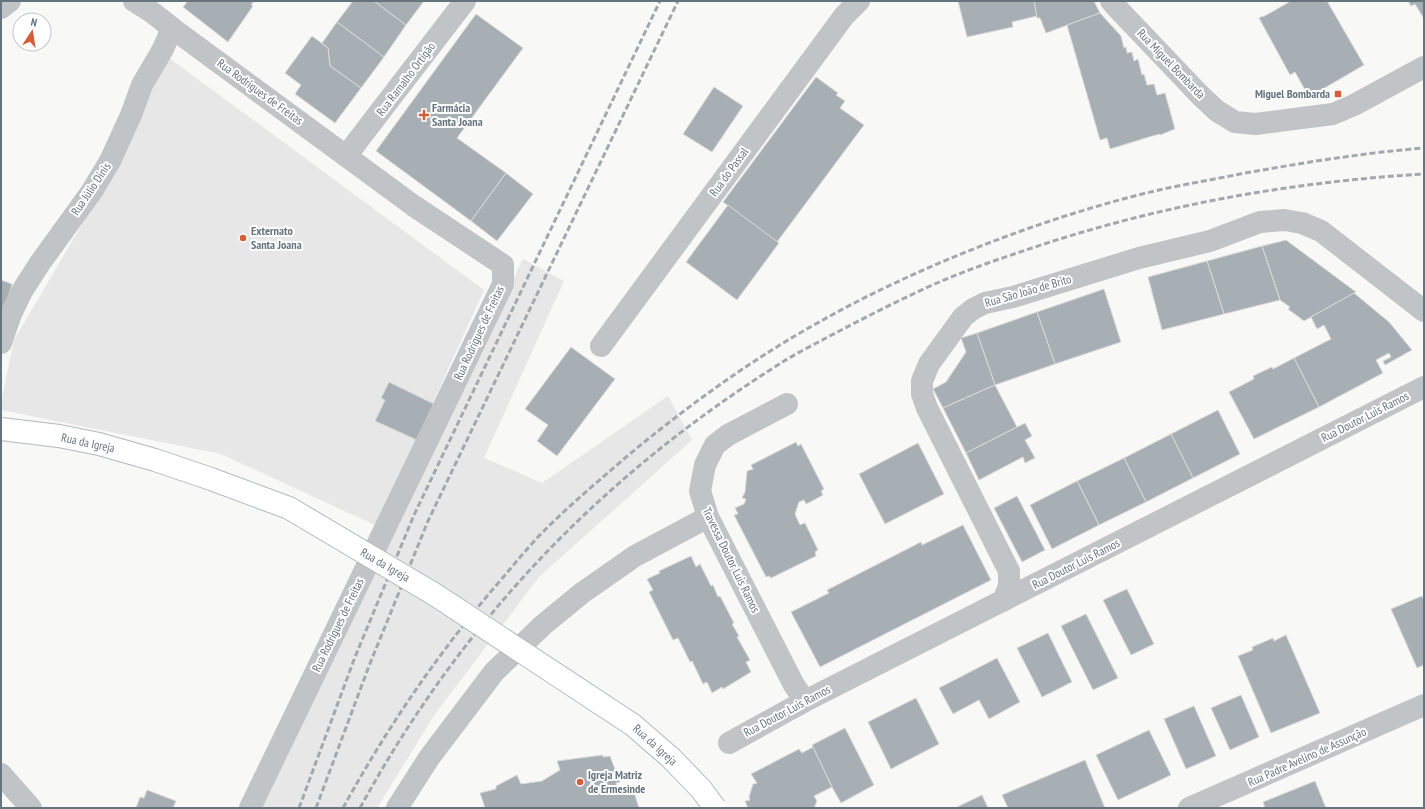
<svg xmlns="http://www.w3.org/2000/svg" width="1425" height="809" font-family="'PT Sans Narrow',sans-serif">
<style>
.built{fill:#e6e7e6}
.building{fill:#a8afb4;stroke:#dadad8}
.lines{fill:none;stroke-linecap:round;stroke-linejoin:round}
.street{stroke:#c0c4c7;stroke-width:22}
.rail{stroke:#a2a8ad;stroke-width:3;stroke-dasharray:6 3;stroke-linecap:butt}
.secondary-bridge-casing{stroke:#b2b8bc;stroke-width:24;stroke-linecap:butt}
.secondary-bridge{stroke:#fff;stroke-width:22}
.poi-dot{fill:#d45d3a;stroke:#fff;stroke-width:1.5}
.labels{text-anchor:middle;stroke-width:4;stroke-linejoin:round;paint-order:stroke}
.street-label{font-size:12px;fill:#66747e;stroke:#fff}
.poi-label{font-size:12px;font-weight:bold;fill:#66747e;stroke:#fff;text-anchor:start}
</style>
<rect width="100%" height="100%" fill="#f8f8f6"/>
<g class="built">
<path d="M165,55L484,290L377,526L221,454L1,410V403L14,340L105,185Z"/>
<path d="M523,259L564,281L484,458L542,483L668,396L692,440L539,577L435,714L377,808H258Z"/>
</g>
<g class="building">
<path d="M188,1H254L251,5L253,6L228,42L183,7Z"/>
<path d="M353,1H374L406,25L384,57L337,22Z"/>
<path d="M374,1H424L406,25Z"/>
<path d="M958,1H1034L1037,16L1012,22L1013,27L967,37Z"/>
<path d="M1034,1H1094L1100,13L1046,33L1040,18H1037Z"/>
<path d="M1291,1H1327L1364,65L1309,97L1295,72L1290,75L1259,18L1263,16V17Z"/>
<path d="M1408,1H1424V19L1415,4L1411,6Z"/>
<path d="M1100,13L1121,36L1124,48L1126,47L1127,53L1132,52L1134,61L1138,59L1142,75L1144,74L1147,85L1154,84L1157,95L1165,93L1175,129L1160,135L1159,134L1110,149L1107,138L1100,140L1067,25Z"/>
<path d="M476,14L523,48L457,138L506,173L471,221L376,151Z"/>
<path d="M337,22L384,57L361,88L330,66L328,48L322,43Z"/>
<path d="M312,36L328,48L330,66L361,88L335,123L295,94L301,85L285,73Z"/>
<path d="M816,77L838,93L836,95L845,101L840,108L864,125L777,242L723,202Z"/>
<path d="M714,87L743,106L712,152L683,134Z"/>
<path d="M506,173L533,194L497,241L471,221Z"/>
<path d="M728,205L779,243L737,300L686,262Z"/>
<path d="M1286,240L1356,292L1304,321L1288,309L1290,307L1280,300L1262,246Z"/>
<path d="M1262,246L1280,300L1224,314L1207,261Z"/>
<path d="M1207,261L1224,314L1162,330L1148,277Z"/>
<path d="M1,280L12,284L1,324Z"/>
<path d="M1104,289L1121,342L1055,364L1037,312Z"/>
<path d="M1354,293L1389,322L1412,350L1385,365L1383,361L1391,357L1389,353L1376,360L1383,373L1319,407L1294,358L1331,339L1324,325L1317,329L1311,317Z"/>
<path d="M1037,312L1055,364L995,385L977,333Z"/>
<path d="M977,333L995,385L943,408L933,389L946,382L966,352L961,338Z"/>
<path d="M571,347L615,379L557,456L537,441L548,425L525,409Z"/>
<path d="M1294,358L1319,407L1254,439L1229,392L1254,379L1253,376L1272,367L1273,369Z"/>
<path d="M389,382L436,405L419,441L375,421L385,400L381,398Z"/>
<path d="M995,385L1017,427L966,453L943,408Z"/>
<path d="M1218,410L1240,454L1193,478L1171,434Z"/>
<path d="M1025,423L1032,436L1025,440L1035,458L1025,463L1023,457L979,480L966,453Z"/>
<path d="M1171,434L1193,478L1146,502L1124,458Z"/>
<path d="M796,442L798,446L801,444L824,489L821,491L823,495L814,500L806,504L804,500L799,502L795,514L800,525L805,523L818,550L815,552L816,556L771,578L769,576L766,577L734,515L738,514L735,508L744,504L746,499L742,498L745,492L747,471L753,469L751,465Z"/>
<path d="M918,443L944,494L885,524L859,474Z"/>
<path d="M1124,458L1146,502L1099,525L1077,481Z"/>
<path d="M1077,481L1099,525L1052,549L1030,505Z"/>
<path d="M1017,496L1045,550L1022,562L994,508Z"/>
<path d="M963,525L991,580L820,667L791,612L829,593L827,590L921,542L922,545Z"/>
<path d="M691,556L696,567L700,564L711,586L713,585L718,597L720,596L734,623L732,624L739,636L737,637L750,660L746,662L751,672L723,689L722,687L712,693L707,682L703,684L692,661L690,662L678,638L673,640L649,592L653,590L647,579L660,573L659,571Z"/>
<path d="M1127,589L1154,644L1131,655L1103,600Z"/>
<path d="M1422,596L1424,600V665L1417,668L1391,609Z"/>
<path d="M1086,614L1118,678L1093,690L1061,626Z"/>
<path d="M1048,633L1072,682L1042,697L1017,648Z"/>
<path d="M1286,635L1320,713L1271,733L1238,656L1253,650L1252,647L1273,638L1274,641Z"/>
<path d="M997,658L1020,702L989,719L979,700L953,714L939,688Z"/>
<path d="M1241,695L1259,737L1230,750L1211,708Z"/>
<path d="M916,698L939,744L891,769L868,722Z"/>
<path d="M1194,706L1216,756L1186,769L1164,719Z"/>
<path d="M845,728L874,785L841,803L832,787L812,745Z"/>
<path d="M1149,730L1171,775L1118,800L1096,755Z"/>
<path d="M813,747L832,787L814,796L817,801L814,808H748L745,801L750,800L749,797L753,784L757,783L751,774L799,749L802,753Z"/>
<path d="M603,755V757L610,756L620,782L616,783L619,793L634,792L639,808H485L480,793L496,789V786L517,775L521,784L542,781L560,770L557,761Z"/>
<path d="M1085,760L1105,808H1008L1002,795Z"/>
<path d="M1315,781L1326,808H1265L1263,802Z"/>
<path d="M147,790L176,801L173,808H136L140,797L144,798Z"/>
<path d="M982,795L988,808H955Z"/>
</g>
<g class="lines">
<g class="street">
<path d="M134,1L153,13L172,28L414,206L503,265V284L250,808"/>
<path d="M1111,1L1118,9L1200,95L1217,111L1235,122L1255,124L1333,114L1354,105L1424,67"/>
<path d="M1,8L10,1"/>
<path d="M346,156L465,1"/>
<path d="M1,343L11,314L22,291L40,263L92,191L110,161L131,115L142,85L163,49L172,28"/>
<path d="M601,346L844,16L859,1"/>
<path d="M787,404L728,435L715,445L705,465L700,491L708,517L794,685L805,701"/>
<path d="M1003,601L1009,586V571L927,408L922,394V381L929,364L963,317L973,309L985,303L1013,297L1139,258L1210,241L1260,222L1284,220L1302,223L1321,231L1424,311"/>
<path d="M729,743L805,701L1424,387"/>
<path d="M1,774L31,808"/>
<path d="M397,808L429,758L494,672L543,625L582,593L635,556L708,517"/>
<path d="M1189,808L1424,705"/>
</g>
<g class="rail">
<path d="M299,808L355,657L414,515L660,1"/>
<path d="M316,808L369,666L428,521L678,1"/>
<path d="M343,808C389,724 443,646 506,574C516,562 526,550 537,538C564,510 595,484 625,458C686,407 752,359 821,321C885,285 952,256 1021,231C1069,214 1118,199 1168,188C1192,183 1216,179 1240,174C1301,163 1362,153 1424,148"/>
<path d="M360,808C462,621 601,476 781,363C795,354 811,346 826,338C862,319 899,300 937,283C969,269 1002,258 1035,247C1161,205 1291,182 1424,174"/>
</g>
<g class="secondary-bridge-casing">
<path id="secondary-bridge" d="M1,429L59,436L99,444L155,460L211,479L289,508L434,594L633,725L671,758L701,789L715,808"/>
</g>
<use href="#secondary-bridge" class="secondary-bridge"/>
</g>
<g class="poi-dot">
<rect x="1334" y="90" width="8" height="8" rx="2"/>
<path d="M422 109h4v4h4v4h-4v4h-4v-4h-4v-4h4z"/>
<circle cx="243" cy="238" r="4"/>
<circle cx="580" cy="782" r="4"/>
</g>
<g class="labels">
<g class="street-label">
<text transform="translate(1171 64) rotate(46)" y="4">Rua Miguel Bombarda</text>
<text transform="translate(406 79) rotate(-53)" y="4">Rua Ramalho Ortigão</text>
<text transform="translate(260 92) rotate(36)" y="4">Rua Rodrigues de Freitas</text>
<text transform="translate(729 172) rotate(-54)" y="4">Rua do Passal</text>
<text transform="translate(91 189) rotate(-56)" y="4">Rua Júlio Dinis</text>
<text transform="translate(1028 291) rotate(-16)" y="4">Rua São João de Brito</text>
<text transform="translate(479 333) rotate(-65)" y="4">Rua Rodrigues de Freitas</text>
<text transform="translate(1365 417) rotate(-27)" y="4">Rua Doutor Luis Ramos</text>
<text transform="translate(88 443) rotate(12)" y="4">Rua da Igreja</text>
<text transform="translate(731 560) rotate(64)" y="4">Travessa Doutor Luis Ramos</text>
<text transform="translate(1076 564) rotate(-27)" y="4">Rua Doutor Luis Ramos</text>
<text transform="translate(385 565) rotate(30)" y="4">Rua da Igreja</text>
<text transform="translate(338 625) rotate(-64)" y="4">Rua Rodrigues de Freitas</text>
<text transform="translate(787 711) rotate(-28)" y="4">Rua Doutor Luis Ramos</text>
<text transform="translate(655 745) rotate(42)" y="4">Rua da Igreja</text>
<text transform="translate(1307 757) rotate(-24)" y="4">Rua Padre Avelino de Assunção</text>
</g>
<g class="poi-label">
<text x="1330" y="98" text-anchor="end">Miguel Bombarda</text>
<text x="432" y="112">Farmácia<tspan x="432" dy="14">Santa Joana</tspan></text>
<text x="251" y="235">Externato<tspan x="251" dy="14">Santa Joana</tspan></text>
<text x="588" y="779">Igreja Matriz<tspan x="588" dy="14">de Ermesinde</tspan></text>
</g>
</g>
<rect width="1425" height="809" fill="none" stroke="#66747e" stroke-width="4"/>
<g transform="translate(32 32) rotate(12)"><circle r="19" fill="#ffffff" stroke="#c2c7cb"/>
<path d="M0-3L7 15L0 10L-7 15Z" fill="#d45d3a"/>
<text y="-6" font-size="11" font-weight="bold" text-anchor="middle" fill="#66747e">N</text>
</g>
</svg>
